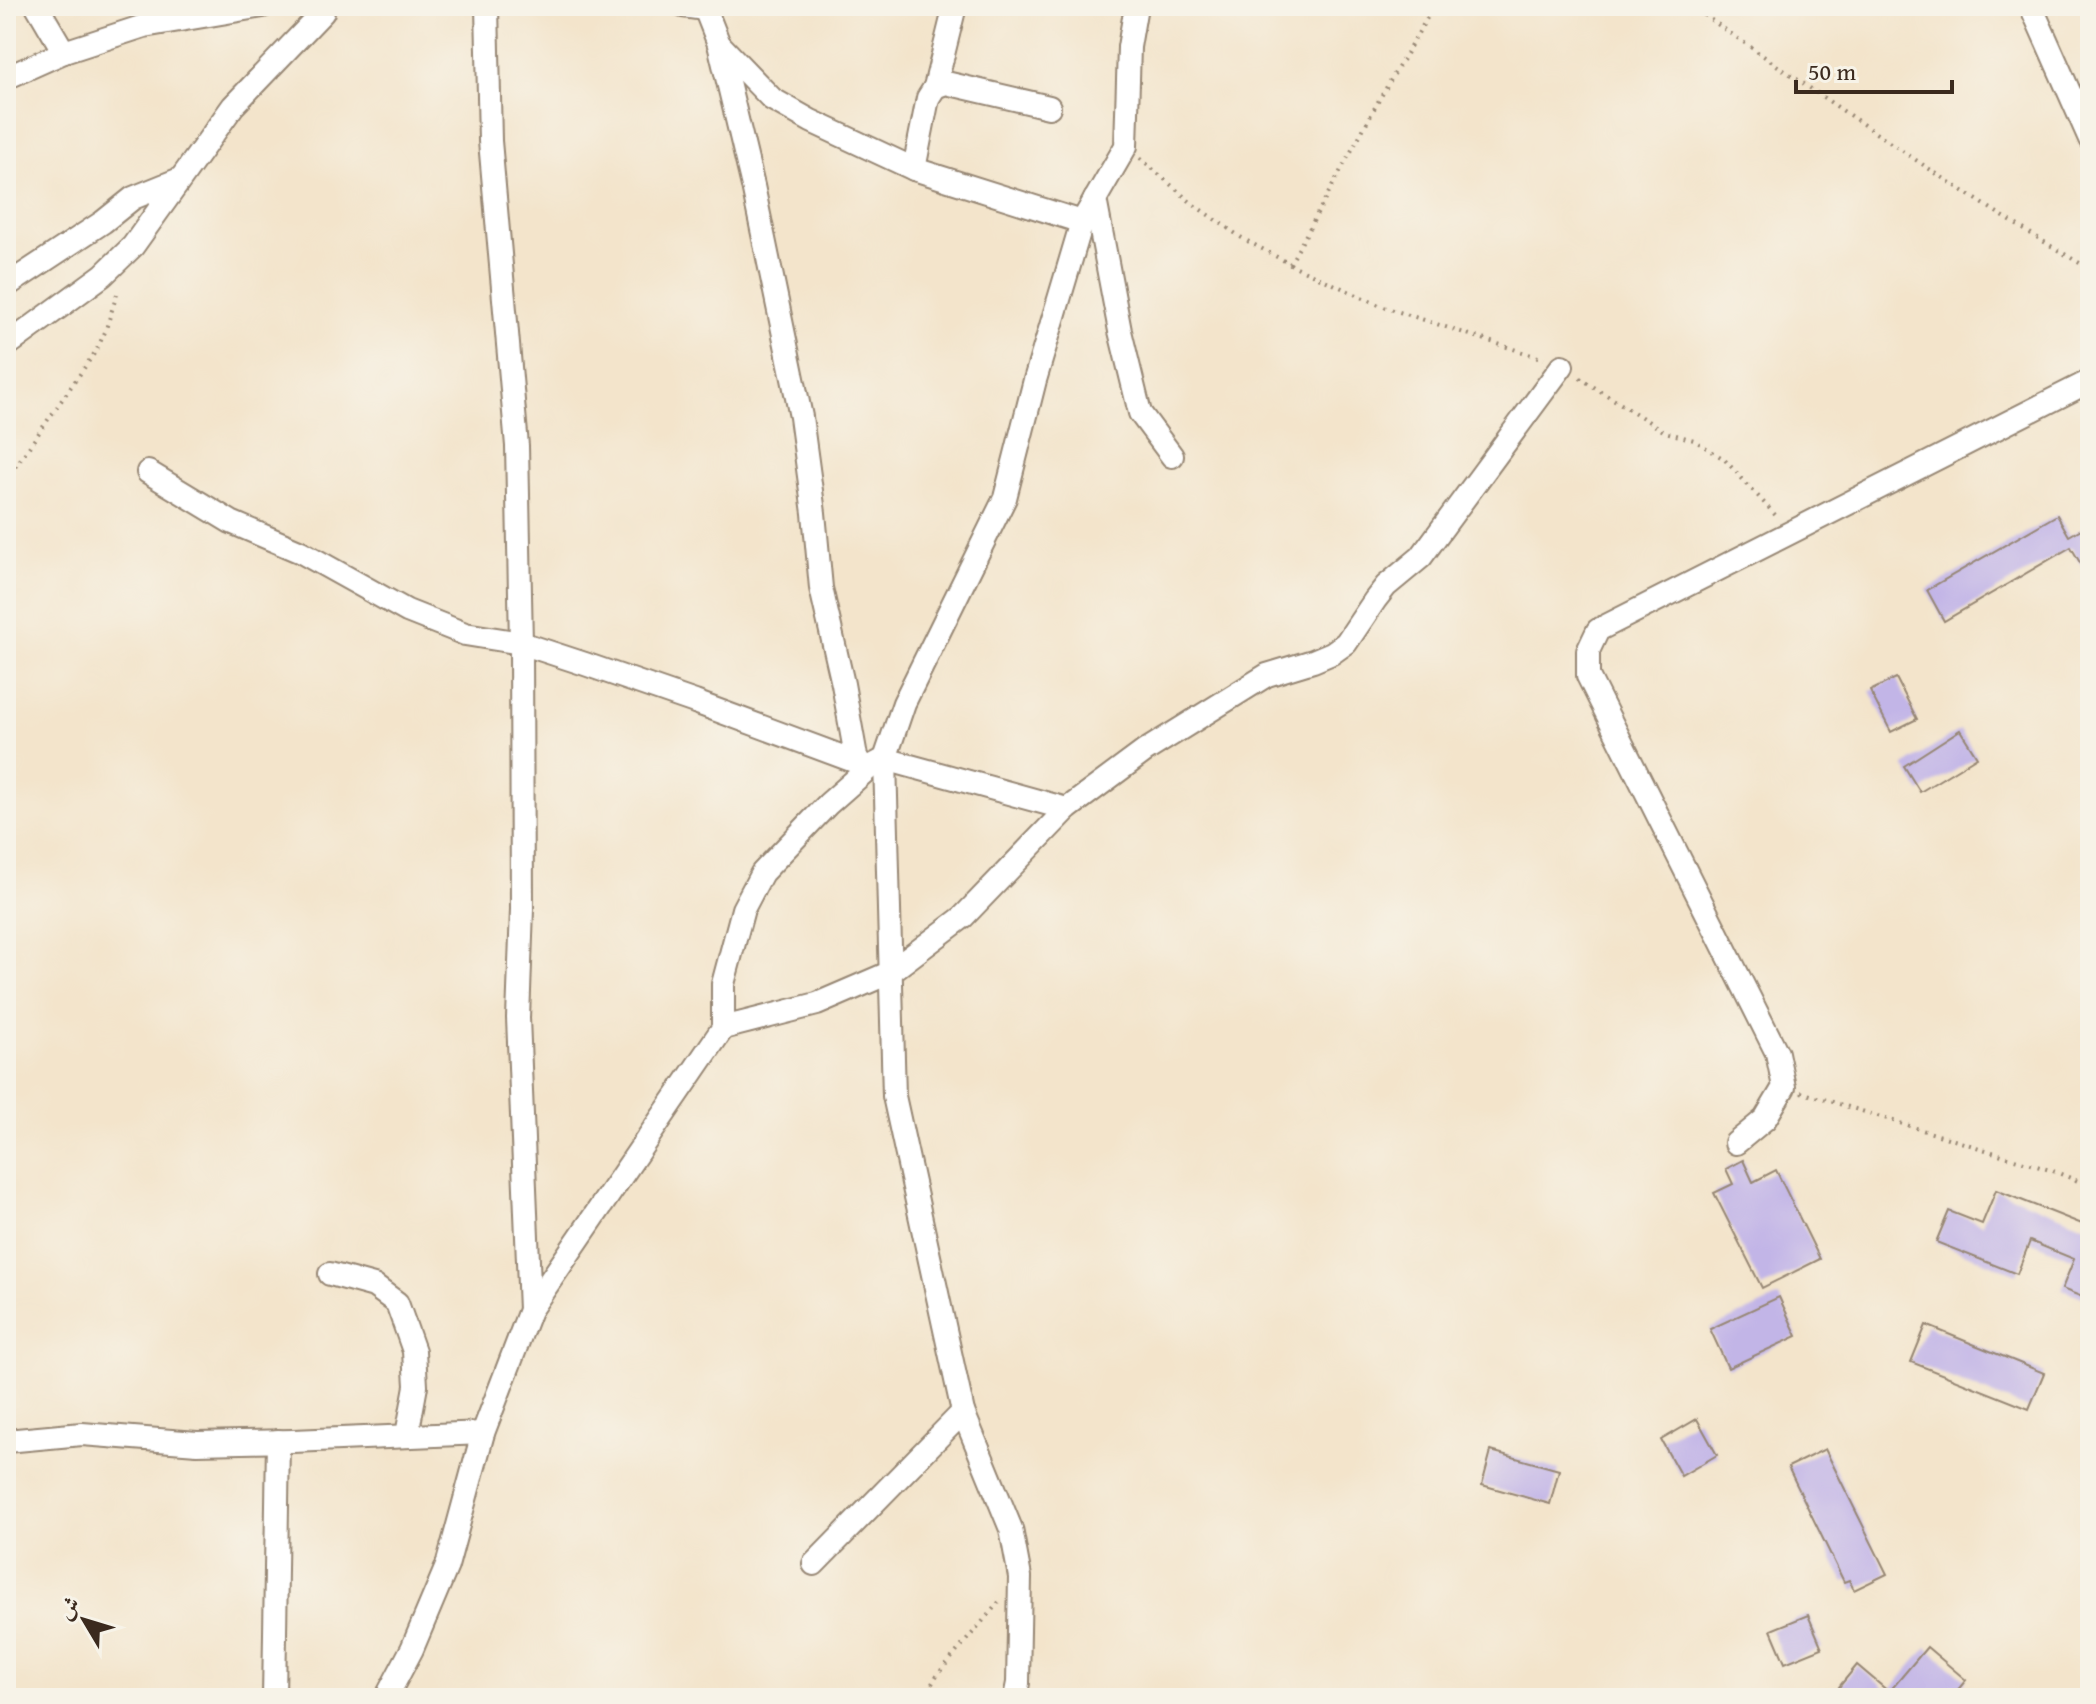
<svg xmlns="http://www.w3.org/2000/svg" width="2096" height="1704" font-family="'Gentium Book Plus',Amiri,serif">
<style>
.building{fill:#c2b5e7}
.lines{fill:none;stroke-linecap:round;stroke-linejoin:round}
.minor-casing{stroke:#978774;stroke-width:26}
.path{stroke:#978774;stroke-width:4;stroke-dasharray:2 6;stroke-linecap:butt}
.minor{stroke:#fff;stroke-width:22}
</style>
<rect width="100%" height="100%" fill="#f7f3e8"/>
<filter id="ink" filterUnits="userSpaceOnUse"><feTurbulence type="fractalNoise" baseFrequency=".0125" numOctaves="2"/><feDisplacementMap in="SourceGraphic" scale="16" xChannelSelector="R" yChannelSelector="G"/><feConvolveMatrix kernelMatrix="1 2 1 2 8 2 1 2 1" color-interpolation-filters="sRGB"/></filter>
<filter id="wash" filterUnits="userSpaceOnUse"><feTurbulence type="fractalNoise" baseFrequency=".006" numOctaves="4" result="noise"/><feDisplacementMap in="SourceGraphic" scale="32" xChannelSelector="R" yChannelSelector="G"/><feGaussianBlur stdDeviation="1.8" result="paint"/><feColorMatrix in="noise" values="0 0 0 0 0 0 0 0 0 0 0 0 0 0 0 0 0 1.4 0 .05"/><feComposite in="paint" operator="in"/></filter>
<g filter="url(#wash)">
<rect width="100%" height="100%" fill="#f3e4cb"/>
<g id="blocks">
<g class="building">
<path d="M2057,515L2069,536L2090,524V580L2071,547L1944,621L1927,590Z"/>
<path d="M1896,678L1917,719L1891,732L1870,691Z"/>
<path d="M1960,730L1977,757L1920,792L1904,766Z"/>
<path d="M1743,1160L1753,1182L1776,1170L1820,1259L1762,1288L1714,1193L1733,1184L1726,1169Z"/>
<path d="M1996,1190L2087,1226L2090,1221V1300L2062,1289L2074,1259L2030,1241L2017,1274L1936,1242L1949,1211L1982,1224Z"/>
<path d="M1779,1297L1797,1336L1728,1368L1710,1329Z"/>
<path d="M1926,1325L2044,1373L2029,1409L1911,1362Z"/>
<path d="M1697,1419L1717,1455L1681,1476L1661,1440Z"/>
<path d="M1825,1449L1887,1574L1854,1590L1849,1580L1844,1582L1788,1467Z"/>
<path d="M1491,1451L1559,1470L1550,1504L1482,1485Z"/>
<path d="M1808,1615L1822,1648L1785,1663L1771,1630Z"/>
<path d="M1927,1647L1966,1680L1951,1698H1851L1839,1687L1857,1665L1889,1692Z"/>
</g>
</g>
</g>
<g filter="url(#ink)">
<use href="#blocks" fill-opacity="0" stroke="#978774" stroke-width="2"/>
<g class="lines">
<g class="minor-casing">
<g id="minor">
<path d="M37,6L64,52"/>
<path d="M487,6L490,141L517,446L521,643L522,909L518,1018L530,1310"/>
<path d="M683,6L705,9"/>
<path d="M704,6L719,44L753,186L801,417L814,513L821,588L843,684L857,762"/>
<path d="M2031,6L2090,139"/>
<path d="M719,44L772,99L811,121L914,169L1082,222"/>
<path d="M6,78L64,52L144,26L263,6"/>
<path d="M935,87L955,6"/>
<path d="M914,169L928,98L935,87L946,83L1049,107"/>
<path d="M1095,199L1120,331L1140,413L1172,456"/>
<path d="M6,286L103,222L133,198L180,179"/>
<path d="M6,346L103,275L133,246L233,106L323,12"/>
<path d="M148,472L231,522L301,552L407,611L465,634L521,643L585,664L695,702L870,767"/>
<path d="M723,1028L817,1004L889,973L963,917L1067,809L1145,751L1267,675L1313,661L1332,653L1346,643L1375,600L1386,586L1421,557L1562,366"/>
<path d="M1736,1143L1765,1119L1784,1087L1777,1053L1588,676V651L1598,630L2090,381"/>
<path d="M330,1274L374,1286L397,1303L414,1351L416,1386L407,1435"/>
<path d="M6,1441L82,1434L197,1443L293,1441L483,1433"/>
<path d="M814,1564L963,1412"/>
<path d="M274,1698L278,1441"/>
<path d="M386,1698L412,1649L447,1566L483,1433L530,1310L723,1028V984L743,909L762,873L828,804L870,767L885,759L1067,809"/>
<path d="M1015,1698L1018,1683L1020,1577L1011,1529L963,1412L894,1096L885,759L904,703L1005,498L1035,380L1082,222L1126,146L1129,47L1136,6"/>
</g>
</g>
<g class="path">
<path d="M1691,6C1822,96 1952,189 2090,269"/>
<path d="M1140,158L1194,205L1242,238L1290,264L1381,306L1544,359"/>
<path d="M1290,264L1379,100L1434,6"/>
<path d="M1580,378L1665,432L1694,440L1724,459L1778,518"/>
<path d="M6,480L96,351L105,332L118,291"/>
<path d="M1801,1092L2056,1172L2090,1186"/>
<path d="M924,1698L937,1675L999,1602"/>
</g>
<use href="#minor" class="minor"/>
</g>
</g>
<rect width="2096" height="1704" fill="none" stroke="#f7f3e8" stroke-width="32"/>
<g transform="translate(84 1620) rotate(308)" stroke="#f7f3e8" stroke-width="6" paint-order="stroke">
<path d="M0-6L14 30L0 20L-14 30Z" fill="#3b2a1e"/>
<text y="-12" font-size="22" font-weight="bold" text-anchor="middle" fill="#3b2a1e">ش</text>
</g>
<path d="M1796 80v12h156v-12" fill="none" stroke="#3b2a1e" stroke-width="4"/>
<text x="1808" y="80" font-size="24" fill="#3b2a1e" stroke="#f7f3e8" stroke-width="6" paint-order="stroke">50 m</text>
</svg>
